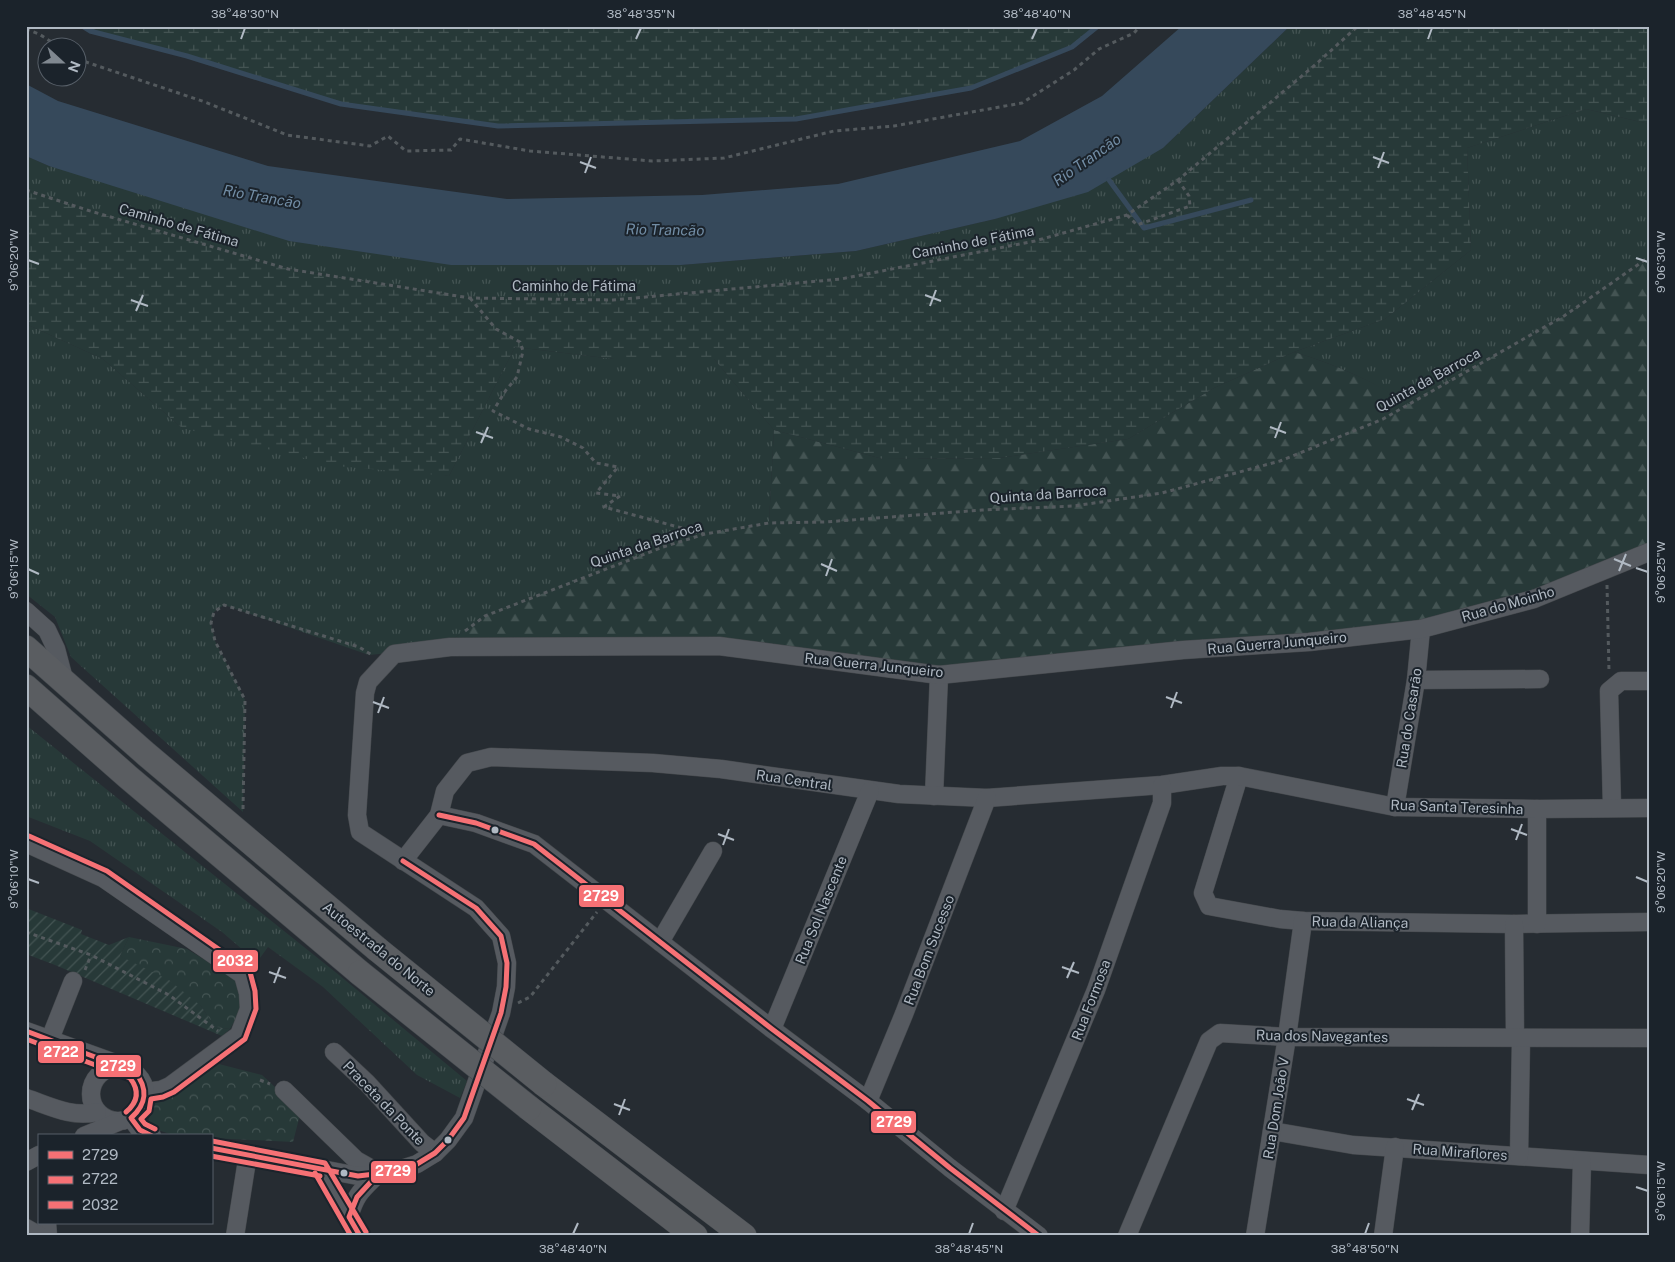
<svg xmlns="http://www.w3.org/2000/svg" width="1675" height="1262" font-family="'Public Sans',sans-serif">
<style>
.grass{fill:url(#grass-tufts)}
.forest{fill:url(#forest-firs)}
.wetland{fill:url(#wetland-marsh)}
.park{fill:url(#park-crowns)}
.garden{fill:url(#garden-furrows)}
.water{fill:#36495b}
.lines{fill:none;stroke-linecap:round;stroke-linejoin:round}
.stream{stroke:#36495b;stroke-width:5}
.minor-casing{stroke:#44484c;stroke-width:19}
.highway-casing{stroke:#43484d;stroke-width:26}
.path{stroke:#545a5e;stroke-width:3;stroke-dasharray:4 4;stroke-linecap:butt}
.minor{stroke:#565a60;stroke-width:18}
.highway{stroke:#5a5d61;stroke-width:25}
.highway-bridge-casing{stroke:#43484d;stroke-width:26;stroke-linecap:butt}
.highway-bridge{stroke:#5a5d61;stroke-width:25}
.bus-1-casing{stroke:#1b232b;stroke-width:9}
.bus-2-casing{stroke:#1b232b;stroke-width:9}
.bus-3-casing{stroke:#1b232b;stroke-width:9}
.bus-1{stroke:#f67175;stroke-width:5}
.bus-2{stroke:#f67175;stroke-width:5}
.bus-3{stroke:#f67175;stroke-width:5}
.ticks{fill:none;stroke:#b0b9c3;stroke-width:2}
.bus-dot{fill:#b0b9c3;stroke:#1b232b;stroke-width:2}
.labels{text-anchor:middle;stroke-width:4;stroke-linejoin:round;paint-order:stroke}
.street-label{font-size:14px;fill:#b0b9c3;stroke:#1b232b}
.water-label{font-size:15px;font-style:italic;fill:#728da5;stroke:#1b232b}
.line-badge{stroke:#1b232b;stroke-width:2}
.badge-label{font-size:14px;text-anchor:middle;font-weight:bold;fill:#fff}
.neatline{fill:none;stroke:#b0b9c3;stroke-width:2}
.ticks-label{font-size:12px;text-anchor:middle;fill:#b0b9c3}
</style>
<defs>
<pattern id="grass-tufts" width="24" height="20" patternUnits="userSpaceOnUse" patternTransform="scale(1.25)"><rect width="24" height="20" fill="#273938"/><path d="M3 7l-1-3M5 7V3M7 7l1-3M15 17l-1-3M17 17v-4M19 17l1-3" fill="none" stroke="#445453"/></pattern>
<pattern id="forest-firs" width="22" height="20" patternUnits="userSpaceOnUse" patternTransform="scale(1.25)"><rect width="22" height="20" fill="#273938"/><path d="M5 1l3.5 6h-7zM16 11l3.5 6h-7z" fill="#445453"/></pattern>
<pattern id="wetland-marsh" width="20" height="14" patternUnits="userSpaceOnUse" patternTransform="scale(1.25)"><rect width="20" height="14" fill="#273938"/><path d="M1 5h8M5 5V1M11 12h8M15 12V8" fill="none" stroke="#445453"/></pattern>
<pattern id="park-crowns" width="20" height="18" patternUnits="userSpaceOnUse" patternTransform="scale(1.25)"><rect width="20" height="18" fill="#273938"/><path d="M2 6a3 3 0 1 1 6 0M12 15a3 3 0 1 1 6 0" fill="none" stroke="#445453"/></pattern>
<pattern id="garden-furrows" width="10" height="10" patternUnits="userSpaceOnUse" patternTransform="scale(1.25)"><rect width="10" height="10" fill="#273938"/><path d="M-1 1l2-2M0 10L10 0M9 11l2-2" fill="none" stroke="#445453"/></pattern>
</defs>
<rect width="100%" height="100%" fill="#262c32"/>
<g class="grass">
<path d="M1290,26H1358L1315,65L1178,180L1127,215L1035,241L841,279L613,300L470,298L288,269L87,210L26,190V156L49,166L681,265L856,251L995,219L1163,148Z"/>
<path d="M1586,109L1649,124V257L1564,316L1409,405C1373,381 1335,364 1294,352L1385,319L1471,250L1467,148Z"/>
<path d="M26,324L103,359L182,428L449,476L515,347L614,359H714L774,430L769,523L705,534L663,547L485,616L456,637L450,647L369,655L224,605L214,612L211,623L215,641L245,700L243,812L71,657L55,617L26,594Z"/>
<path d="M26,725L339,975L467,1081L460,1098L417,1075L323,987L268,947L257,962L222,932L90,841L26,816Z"/>
</g>
<path class="forest" d="M1649,257V555L1421,629L939,675L719,646L450,647L456,637L485,616L663,547L705,534L769,523L774,430L883,459L999,458L1128,439L1214,388L1294,352C1335,364 1373,381 1409,404L1564,316Z"/>
<g class="wetland">
<path d="M82,26H1098L1072,47L971,88L796,119L498,126L341,104L187,56L90,31Z"/>
<path d="M1358,26H1649V124L1586,109L1467,148L1471,250L1385,319L1294,352L1214,388L1128,439L999,458L883,459L774,430L714,359H614L515,347L449,476L337,466L182,428L103,359L26,324V190L87,210L288,269L470,298L613,300L841,279L1035,241L1127,215L1178,180L1315,65Z"/>
</g>
<g class="park">
<path d="M129,937L187,949L241,982L243,1007L230,1029L215,1027L201,1006L120,956Z"/>
<path d="M215,1063L262,1075L301,1111L293,1142L211,1138V1136H176L152,1128L149,1121L151,1106Z"/>
</g>
<path class="garden" d="M26,908L82,930L81,934L109,945L129,937L120,956L169,980L201,1006L215,1027L230,1029L222,1036L55,965L26,954Z"/>
<path class="water" d="M1182,26H1290L1163,148L1088,192L995,219L856,251L681,265H451L289,241L49,166L26,156V84L58,101L268,166L507,199L702,195L838,184L1020,141L1102,96Z"/>
<g class="lines">
<g class="stream">
<path d="M82,26L90,31L187,56L341,104L498,126L796,119L971,88L1072,47L1098,26"/>
<path d="M1109,180L1144,228L1251,200"/>
</g>
<g class="minor-casing">
<g id="minor">
<path d="M26,611L47,630L56,649L65,683"/>
<path d="M1416,680L1540,679"/>
<path d="M1239,776L1203,893L1209,906L1280,919L1303,921L1514,924L1649,922"/>
<path d="M934,796L939,675"/>
<path d="M1395,807L1416,680L1421,629"/>
<path d="M1612,807L1609,691L1621,681H1649"/>
<path d="M1537,809V924"/>
<path d="M439,815L476,823L534,844L772,1029L868,1101L950,1168L1039,1236"/>
<path d="M26,843L103,878L243,975L248,993L249,1009L239,1035L170,1086L161,1090L145,1092"/>
<path d="M403,861L439,815L445,791L467,763L491,757L653,763L721,769L899,794L987,798L1162,785L1222,776H1239L1395,807L1537,809L1649,808"/>
<path d="M1514,924L1515,1038"/>
<path d="M660,942L713,851"/>
<path d="M772,1029L870,791"/>
<path d="M26,1031L123,1066"/>
<path d="M50,1039L73,981"/>
<path d="M334,1052L367,1083L422,1143L435,1153"/>
<circle cx="118" cy="1094" r="27"/>
<path d="M284,1090L356,1160L379,1173"/>
<path d="M26,1098C50,1106 72,1118 97,1112"/>
<path d="M868,1101L904,1014L987,798"/>
<path d="M131,1118L140,1130L152,1136"/>
<path d="M1272,1131L1353,1145L1649,1165"/>
<path d="M84,1136L118,1122"/>
<path d="M211,1148L358,1176L392,1172L417,1164L435,1153L448,1140L464,1118L501,1013L506,987L507,963L501,936L476,908L360,832L357,815L365,693L368,682L394,654L450,647L719,646L939,675L1183,650L1309,642L1421,629L1534,599L1649,552"/>
<path d="M1519,1156L1521,1039"/>
<path d="M26,1162L39,1155"/>
<path d="M321,1169L360,1236"/>
<path d="M1004,1211L1096,990L1162,803V785"/>
<path d="M349,1217C356,1193 362,1190 379,1173"/>
<path d="M47,1223L48,1236"/>
<path d="M26,1228L40,1236"/>
<path d="M235,1236L248,1154"/>
<path d="M1127,1236L1209,1041L1220,1033L1287,1037L1649,1038"/>
<path d="M1255,1236L1287,1037L1303,921"/>
<path d="M1383,1236L1395,1147"/>
<path d="M1580,1236L1582,1161"/>
</g>
</g>
<g class="highway-casing">
<g id="highway">
<path d="M26,648L146,754L377,949"/>
<path d="M26,687L128,777L360,973"/>
<path d="M544,1084L744,1236"/>
<path d="M529,1108L695,1236"/>
</g>
</g>
<g class="path">
<path d="M26,29L39,34L61,48"/>
<path d="M78,58L83,61L205,102L287,135L370,146L388,136L406,151L451,150L460,139L530,151L652,161L724,158L834,131L894,126L1022,103L1074,70L1099,49L1134,33L1140,26"/>
<path d="M26,190L87,210L288,269L470,298L613,300L841,279L1035,241L1127,215L1178,180L1315,65L1358,26"/>
<path d="M1127,215L1137,225L1190,206L1189,196L1178,180"/>
<path d="M470,298L496,329L520,342L523,351L517,377L506,390L493,411L529,429L561,437L583,448L596,463L618,467L596,493L620,496L604,507L704,534"/>
<path d="M1607,585L1609,671"/>
<path d="M465,631L485,616L663,547L705,534L769,523L825,522L982,510L1074,506L1162,493L1280,461L1383,419L1564,316L1649,257"/>
<path d="M243,809L245,700L215,641L211,623L214,612L224,605L359,647L372,655"/>
<path d="M26,932L91,955L169,995L218,1031"/>
<path d="M85,970L91,955"/>
<path d="M518,1003L530,997L597,912"/>
<path d="M260,1080L270,1084"/>
</g>
<use href="#minor" class="minor"/>
<use href="#highway" class="highway"/>
<g class="highway-bridge-casing">
<g id="highway-bridge">
<path d="M377,949L544,1084"/>
<path d="M360,973L529,1108"/>
</g>
</g>
<use href="#highway-bridge" class="highway-bridge"/>
<g class="bus-1-casing">
<g id="bus-1">
<path d="M439,815L476,823L534,844L772,1029L868,1101L950,1168L1039,1236"/>
<path d="M26,1031L135,1072C148,1088 147,1104 131,1118L140,1130L152,1136"/>
<path d="M211,1148L358,1176L392,1172L417,1164L435,1153L448,1140L464,1118L501,1013L506,987L507,963L501,936L476,908L403,861"/>
<path d="M360,1236L349,1217L357,1197L379,1173"/>
</g>
</g>
<g class="bus-2-casing">
<g id="bus-2">
<path d="M26,1039L130,1078C140,1091 138,1102 126,1112"/>
<path d="M211,1156L320,1176"/>
<path d="M315,1173L351,1236"/>
</g>
</g>
<g class="bus-3-casing">
<g id="bus-3">
<path d="M29,836L107,871L247,969L250,972L255,991L256,1009L245,1039L174,1092L163,1097L151,1099L149,1111L141,1119L145,1124L155,1129"/>
<path d="M212,1141L325,1163L366,1232"/>
</g>
</g>
<use href="#bus-1" class="bus-1"/>
<use href="#bus-2" class="bus-2"/>
<use href="#bus-3" class="bus-3"/>
</g>
<path class="ticks" d="M241,39L245,28M636,39L641,28M1032,39L1037,28M1428,39L1432,28M1373,157L1389,163M580,162L596,168M1378,168L1384,152M585,173L591,157M1636,258L1648,262M28,260L39,264M925,295L941,301M131,300L148,306M930,306L936,290M136,311L143,295M1270,427L1286,433M476,432L493,438M1275,438L1281,422M481,443L488,427M1614,559L1631,566M821,564L837,571M1636,568L1648,572M28,569L39,574M1619,571L1626,554M826,576L832,559M1166,697L1182,703M373,702L389,708M1171,708L1177,692M378,713L384,697M1511,829L1527,835M718,834L734,840M1516,840L1522,824M723,845L729,829M1636,877L1648,882M28,879L39,883M1062,967L1079,973M269,972L286,978M1067,978L1074,962M274,983L280,967M1407,1099L1424,1105M614,1104L630,1110M1412,1110L1419,1094M619,1115L625,1099M1636,1187L1648,1191M573,1234L578,1223M969,1234L973,1223M1365,1234L1369,1223"/>
<g class="bus-dot">
<circle cx="495" cy="830" r="4.5"/>
<circle cx="448" cy="1140" r="4.5"/>
<circle cx="344" cy="1173" r="4.5"/>
</g>
<g class="labels">
<g class="street-label">
<text transform="translate(179 225) rotate(16)" y="5">Caminho de Fátima</text>
<text transform="translate(973 242) rotate(-11)" y="5">Caminho de Fátima</text>
<text x="574" y="291">Caminho de Fátima</text>
<text transform="translate(1428 380) rotate(-29)" y="5">Quinta da Barroca</text>
<text transform="translate(1048 494) rotate(-4)" y="5">Quinta da Barroca</text>
<text transform="translate(646 544) rotate(-19)" y="5">Quinta da Barroca</text>
<text transform="translate(1508 604) rotate(-16)" y="5">Rua do Moinho</text>
<text transform="translate(1277 643) rotate(-5)" y="5">Rua Guerra Junqueiro</text>
<text transform="translate(874 665) rotate(6)" y="5">Rua Guerra Junqueiro</text>
<text transform="translate(1409 718) rotate(-81)" y="5">Rua do Casarão</text>
<text transform="translate(794 780) rotate(8)" y="5">Rua Central</text>
<text transform="translate(1457 807) rotate(2)" y="5">Rua Santa Teresinha</text>
<text transform="translate(821 910) rotate(-68)" y="5">Rua Sol Nascente</text>
<text transform="translate(1360 922) rotate(1)" y="5">Rua da Aliança</text>
<text transform="translate(379 949) rotate(39)" y="5">Autoestrada do Norte</text>
<text transform="translate(929 950) rotate(-69)" y="5">Rua Bom Sucesso</text>
<text transform="translate(1091 1000) rotate(-69)" y="5">Rua Formosa</text>
<text transform="translate(1322 1036) rotate(1)" y="5">Rua dos Navegantes</text>
<text transform="translate(384 1103) rotate(46)" y="5">Praceta da Ponte</text>
<text transform="translate(1276 1108) rotate(-81)" y="5">Rua Dom João V</text>
<text transform="translate(1460 1152) rotate(4)" y="5">Rua Miraflores</text>
</g>
<g class="water-label">
<text transform="translate(1087 160) rotate(-35)" y="5">Rio Trancão</text>
<text transform="translate(262 197) rotate(10)" y="5">Rio Trancão</text>
<text transform="translate(665 230) rotate(1)" y="5">Rio Trancão</text>
</g>
</g>
<g class="line-badge">
<rect x="578" y="884" width="47" height="24" rx="5" fill="#f67175"/>
<rect x="212" y="949" width="47" height="24" rx="5" fill="#f67175"/>
<rect x="37" y="1040" width="48" height="24" rx="5" fill="#f67175"/>
<rect x="95" y="1054" width="47" height="24" rx="5" fill="#f67175"/>
<rect x="870" y="1110" width="47" height="24" rx="5" fill="#f67175"/>
<rect x="370" y="1160" width="47" height="24" rx="5" fill="#f67175"/>
</g>
<g class="badge-label">
<text x="601" y="901">2729</text>
<text x="235" y="966">2032</text>
<text x="61" y="1057">2722</text>
<text x="118" y="1071">2729</text>
<text x="894" y="1127">2729</text>
<text x="393" y="1176">2729</text>
</g>
<rect width="1675" height="1262" fill="none" stroke="#1b232b" stroke-width="55"/>
<rect x="38" y="1134" width="175" height="90" fill="#1b232b" stroke="#575f68"/>
<rect x="48" y="1151" width="25" height="8" fill="#f67175" stroke="#575f68"/>
<text x="82" y="1160" font-size="15" fill="#b0b9c3">2729</text>
<rect x="48" y="1176" width="25" height="8" fill="#f67175" stroke="#575f68"/>
<text x="82" y="1184" font-size="15" fill="#b0b9c3">2722</text>
<rect x="48" y="1201" width="25" height="8" fill="#f67175" stroke="#575f68"/>
<text x="82" y="1210" font-size="15" fill="#b0b9c3">2032</text>
<g transform="translate(62 62) rotate(111)"><circle r="24" fill="#1b232b" stroke="#575f68"/>
<path d="M0-4L9 19L0 12L-9 19Z" fill="#808890"/>
<text y="-8" font-size="14" font-weight="bold" text-anchor="middle" fill="#b0b9c3">N</text>
</g>
<rect x="28" y="28" width="1620" height="1206" class="neatline"/>
<g class="ticks-label">
<text x="245" y="18">38°48'30"N</text>
<text x="641" y="18">38°48'35"N</text>
<text x="1037" y="18">38°48'40"N</text>
<text x="1432" y="18">38°48'45"N</text>
<text transform="translate(14 260) rotate(-90)" y="4">9°06'20"W</text>
<text transform="translate(1661 262) rotate(-90)" y="4">9°06'30"W</text>
<text transform="translate(14 569) rotate(-90)" y="4">9°06'15"W</text>
<text transform="translate(1661 572) rotate(-90)" y="4">9°06'25"W</text>
<text transform="translate(14 879) rotate(-90)" y="4">9°06'10"W</text>
<text transform="translate(1661 882) rotate(-90)" y="4">9°06'20"W</text>
<text transform="translate(1661 1191) rotate(-90)" y="4">9°06'15"W</text>
<text x="573" y="1253">38°48'40"N</text>
<text x="969" y="1253">38°48'45"N</text>
<text x="1365" y="1253">38°48'50"N</text>
</g>
</svg>
